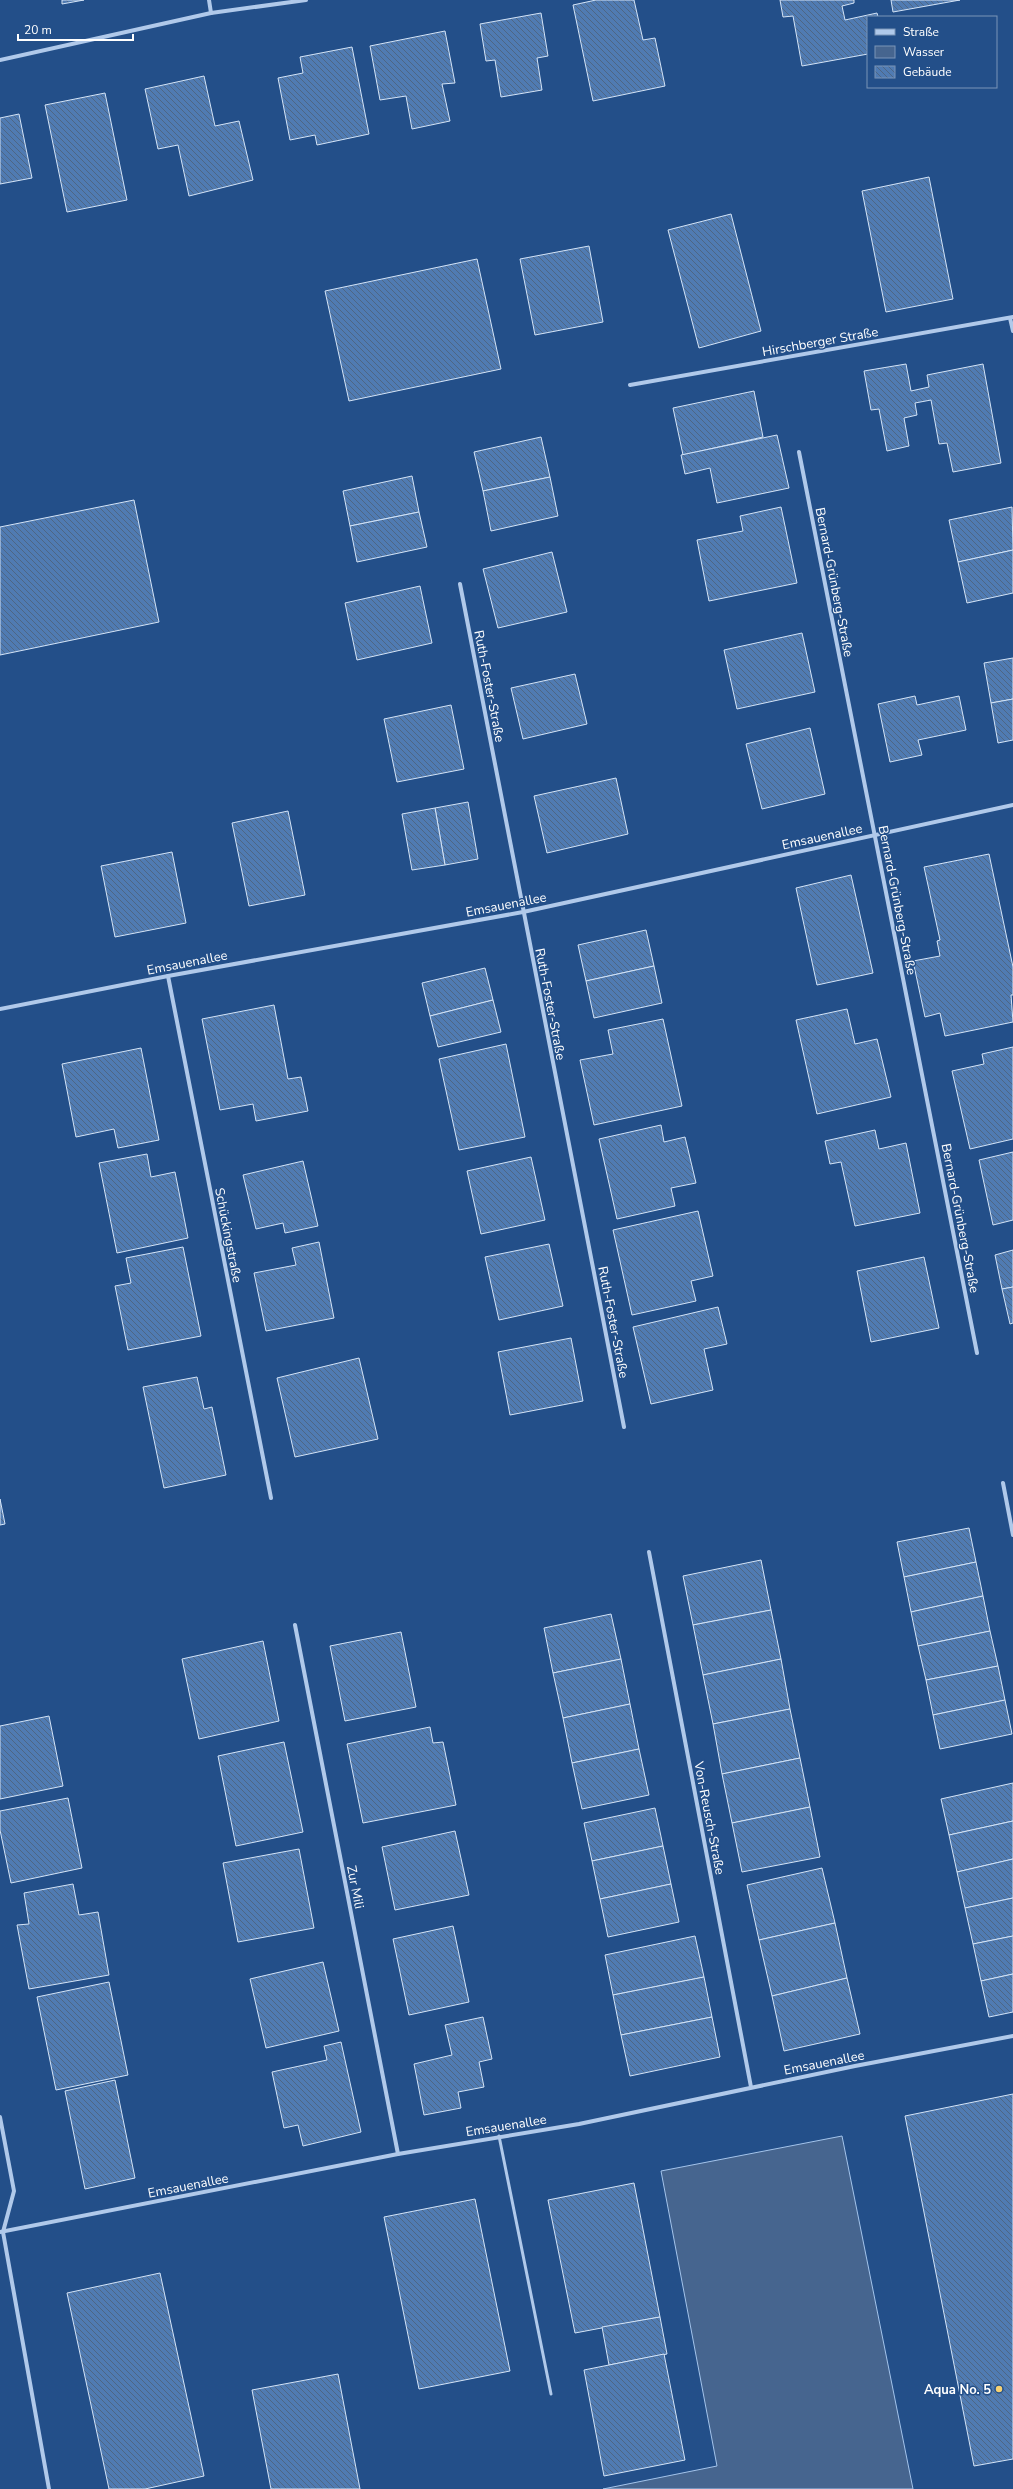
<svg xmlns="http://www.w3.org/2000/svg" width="1013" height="2489" font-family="'Nunito Sans',sans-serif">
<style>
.water{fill:#46658f;stroke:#a4c4eb}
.building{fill:url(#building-back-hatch);stroke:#d4e4f7}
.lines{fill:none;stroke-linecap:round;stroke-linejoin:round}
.lane{stroke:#b0c9ea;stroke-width:3}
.street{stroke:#b0c9ea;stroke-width:4}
.poi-dot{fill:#f5d073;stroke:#234f89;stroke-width:1.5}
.labels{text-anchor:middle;stroke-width:3;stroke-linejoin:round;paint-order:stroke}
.street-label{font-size:13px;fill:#fff;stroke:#234f89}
.poi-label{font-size:13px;font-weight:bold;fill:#fff;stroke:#234f89;text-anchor:end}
</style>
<defs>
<pattern id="building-back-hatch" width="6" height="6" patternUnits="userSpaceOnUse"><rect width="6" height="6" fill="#507bb2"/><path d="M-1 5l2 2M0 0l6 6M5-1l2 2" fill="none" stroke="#4e6684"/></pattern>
</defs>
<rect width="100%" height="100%" fill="#234f89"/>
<path class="water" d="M842,2136L913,2489H603L717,2466L661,2171Z"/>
<g class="building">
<path d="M62,0H84L62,4Z"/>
<path d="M596,0H634L643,40L655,38L665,86L593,101L573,5Z"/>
<path d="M780,0H854V3L842,6L845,20L877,13L878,17H868V54L802,66L793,16L783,17Z"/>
<path d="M891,0H960L893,12Z"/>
<path d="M541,13L548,56L537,58L542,90L501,97L495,60L486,61L480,24Z"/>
<path d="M445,31L455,83L442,84L450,121L412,129L406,96L380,100L370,46Z"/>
<path d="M352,47L369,134L317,145L315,135L290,140L278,78L303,73L300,57Z"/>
<path d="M204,76L215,126L239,121L253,180L189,196L178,145L158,149L145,89Z"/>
<path d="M105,93L127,200L67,212L45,105Z"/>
<path d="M19,114L32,178L0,184V118Z"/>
<path d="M929,177L953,299L886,312L862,191Z"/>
<path d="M731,214L761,331L699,348L668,230Z"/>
<path d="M589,246L603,322L535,335L520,259Z"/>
<path d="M477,259L501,369L349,401L325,291Z"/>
<path d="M906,364L911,391L929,387L927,375L983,364L1001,463L953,472L947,443L939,444L931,400L915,403L917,415L904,418L909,446L887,451L879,409L871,410L864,371Z"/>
<path d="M754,391L763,437L683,455L673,408Z"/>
<path d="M777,435L789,488L717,503L710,468L685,474L681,455Z"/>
<path d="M541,437L550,477L483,491L474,452Z"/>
<path d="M412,476L419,512L350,526L343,491Z"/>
<path d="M550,477L558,516L491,531L483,491Z"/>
<path d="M134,500L159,622L0,655V527Z"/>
<path d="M781,507L797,583L709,601L697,540L743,531L740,516Z"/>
<path d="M1012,507L1013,550L958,562L949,520Z"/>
<path d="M419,512L427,547L357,562L350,526Z"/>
<path d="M1013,550V593L967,603L958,562Z"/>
<path d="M552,552L567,612L498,628L483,569Z"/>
<path d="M420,586L432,643L357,660L345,603Z"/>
<path d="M802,633L815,692L737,709L724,650Z"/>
<path d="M1013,658V699L991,703L984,663Z"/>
<path d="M575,674L587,724L523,739L511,688Z"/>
<path d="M915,696L917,705L959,696L966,730L918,740L922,755L890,762L878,704Z"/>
<path d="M1013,699V740L998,743L991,703Z"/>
<path d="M451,705L464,769L397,782L384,719Z"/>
<path d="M810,728L825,794L762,809L746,744Z"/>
<path d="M616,778L628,834L547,853L534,796Z"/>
<path d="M468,802L478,859L445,865L435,808Z"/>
<path d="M435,808L445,865L412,870L402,814Z"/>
<path d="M288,811L305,895L249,906L232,823Z"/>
<path d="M172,852L186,923L115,937L101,866Z"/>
<path d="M989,854L1013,967V995H1011L1013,1022L945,1036L940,1013L925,1017L913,961L940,956L937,941L940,940L924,867Z"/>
<path d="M851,875L873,973L817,985L796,888Z"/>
<path d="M646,930L654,966L586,981L578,945Z"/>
<path d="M654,966L662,1003L594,1018L586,981Z"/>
<path d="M485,968L493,1000L430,1016L422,983Z"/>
<path d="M493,1000L501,1032L438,1047L430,1016Z"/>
<path d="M274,1005L288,1079L301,1077L308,1111L256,1121L253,1104L220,1110L202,1019Z"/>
<path d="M847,1009L855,1044L877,1039L891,1097L817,1114L796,1020Z"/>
<path d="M663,1019L682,1106L594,1125L580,1060L613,1054L608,1030Z"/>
<path d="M506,1044L525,1137L459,1150L439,1059Z"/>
<path d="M1013,1047V1139L970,1149L952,1071L984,1064L982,1054Z"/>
<path d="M141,1048L159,1140L118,1148L114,1129L76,1137L62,1064Z"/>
<path d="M661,1125L664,1142L685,1137L696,1183L671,1188L675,1206L617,1219L599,1139Z"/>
<path d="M875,1130L879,1149L906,1143L920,1213L855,1226L841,1162L830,1164L825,1141Z"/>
<path d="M1013,1152V1220L993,1225L979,1160Z"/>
<path d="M147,1154L151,1177L175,1172L188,1238L117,1253L99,1163Z"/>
<path d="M531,1157L545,1220L481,1234L467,1171Z"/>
<path d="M303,1161L318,1226L285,1233L283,1223L256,1229L243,1175Z"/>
<path d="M698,1211L713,1276L691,1281L696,1301L632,1315L613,1230Z"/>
<path d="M319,1242L334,1318L266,1331L254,1273L296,1265L292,1248Z"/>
<path d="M549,1244L563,1306L499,1320L485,1257Z"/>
<path d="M183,1247L201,1336L128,1350L115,1286L131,1283L126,1258Z"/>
<path d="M1013,1250V1287L1002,1289L995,1255Z"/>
<path d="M924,1257L939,1328L871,1342L857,1271Z"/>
<path d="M1013,1287V1323L1010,1324L1002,1289Z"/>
<path d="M718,1307L727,1344L704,1349L713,1390L651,1404L633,1327Z"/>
<path d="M571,1338L583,1401L510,1415L498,1352Z"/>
<path d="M359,1358L378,1439L295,1457L277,1378Z"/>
<path d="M197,1377L204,1409L212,1407L226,1475L164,1488L143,1387Z"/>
<path d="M0,1499L5,1524L0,1525Z"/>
<path d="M969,1528L976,1562L904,1577L897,1542Z"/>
<path d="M761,1560L771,1610L693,1625L683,1576Z"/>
<path d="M976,1562L983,1596L911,1612L904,1577Z"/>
<path d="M983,1596L990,1631L918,1646L911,1612Z"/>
<path d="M771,1610L781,1659L703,1675L693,1625Z"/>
<path d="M611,1614L621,1659L553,1673L544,1628Z"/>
<path d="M990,1631L998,1666L926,1680L918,1646Z"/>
<path d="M401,1632L416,1707L345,1721L330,1646Z"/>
<path d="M263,1641L279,1721L199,1739L182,1659Z"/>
<path d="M621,1659L630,1704L563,1718L553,1673Z"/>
<path d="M781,1659L790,1709L713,1724L703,1675Z"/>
<path d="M998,1666L1005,1700L933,1715L926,1680Z"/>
<path d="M1005,1700L1012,1734L940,1749L933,1715Z"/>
<path d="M630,1704L639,1749L572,1763L563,1718Z"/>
<path d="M790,1709L800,1758L722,1774L713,1724Z"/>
<path d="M49,1716L63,1786L0,1799V1726Z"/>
<path d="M430,1727L433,1743L443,1742L456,1805L363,1823L347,1744Z"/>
<path d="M284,1742L303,1832L236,1846L218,1756Z"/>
<path d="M639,1749L649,1795L582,1809L572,1763Z"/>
<path d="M800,1758L810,1807L732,1823L722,1774Z"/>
<path d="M1013,1783V1821L949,1835L941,1799Z"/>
<path d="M68,1798L82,1868L11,1883L0,1830V1811Z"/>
<path d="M810,1807L820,1857L742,1872L732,1823Z"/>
<path d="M655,1808L663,1846L592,1861L584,1823Z"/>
<path d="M1013,1821V1859L957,1872L949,1835Z"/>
<path d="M455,1831L469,1895L395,1910L382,1847Z"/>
<path d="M663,1846L671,1884L600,1899L592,1861Z"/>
<path d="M299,1849L314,1928L238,1942L223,1863Z"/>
<path d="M1013,1859V1898L965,1908L957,1872Z"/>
<path d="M822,1868L835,1923L759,1940L747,1885Z"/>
<path d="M73,1884L79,1915L98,1912L109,1975L29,1989L17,1925L29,1924L24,1893Z"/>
<path d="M671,1884L679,1922L608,1937L600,1899Z"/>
<path d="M1013,1898V1936L973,1944L965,1908Z"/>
<path d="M835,1923L847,1978L772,1996L759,1940Z"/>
<path d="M453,1926L469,2002L409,2015L393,1939Z"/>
<path d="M695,1936L704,1977L613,1995L605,1955Z"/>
<path d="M1013,1936V1974L981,1981L973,1944Z"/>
<path d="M323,1962L339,2031L266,2048L250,1979Z"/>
<path d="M1013,1974V2012L989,2017L981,1981Z"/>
<path d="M704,1977L712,2017L621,2035L613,1995Z"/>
<path d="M847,1978L860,2034L784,2051L772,1996Z"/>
<path d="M109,1982L128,2075L56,2090L37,1997Z"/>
<path d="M483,2017L492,2059L479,2062L484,2087L458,2092L461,2108L424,2115L414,2064L452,2055L445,2025Z"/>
<path d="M712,2017L720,2057L630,2076L621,2035Z"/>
<path d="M341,2042L361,2132L303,2146L298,2125L284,2128L272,2072L327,2060L324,2046Z"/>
<path d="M115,2080L135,2178L85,2189L65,2091Z"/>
<path d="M1013,2094V2459L974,2466L905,2116Z"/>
<path d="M634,2183L660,2317L575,2333L548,2200Z"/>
<path d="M475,2199L510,2371L419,2389L384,2217Z"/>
<path d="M160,2273L204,2476L145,2489H109L67,2293Z"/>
<path d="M660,2317L667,2354L609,2365L602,2327Z"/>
<path d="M664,2354L685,2460L604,2476L584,2370Z"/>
<path d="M338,2374L360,2489H271L252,2390Z"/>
</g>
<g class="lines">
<path class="lane" d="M499,2136L551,2394"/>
<g class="street">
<path d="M209,0L211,13"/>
<path d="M0,60L211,13L306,0"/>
<path d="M1010,318L1013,331"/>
<path d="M630,385L1013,317"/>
<path d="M799,452L977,1353"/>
<path d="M460,584L624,1427"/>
<path d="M168,976L271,1498"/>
<path d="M0,1009L168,976L523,912L1013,805"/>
<path d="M1003,1483L1013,1535"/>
<path d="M649,1552L751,2087"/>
<path d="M295,1625L398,2154"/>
<path d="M0,2117L14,2191L3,2232L49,2489"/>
<path d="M0,2232L398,2154L579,2124L855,2066L1013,2036"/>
</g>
</g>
<circle class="poi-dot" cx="999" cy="2389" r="4"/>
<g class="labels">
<g class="street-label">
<text transform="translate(820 341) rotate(-10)" y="5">Hirschberger Straße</text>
<text transform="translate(835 582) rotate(79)" y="5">Bernard-Grünberg-Straße</text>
<text transform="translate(490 686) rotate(79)" y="5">Ruth-Foster-Straße</text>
<text transform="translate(822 836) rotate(-12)" y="5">Emsauenallee</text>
<text transform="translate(898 900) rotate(79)" y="5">Bernard-Grünberg-Straße</text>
<text transform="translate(506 904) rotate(-11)" y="5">Emsauenallee</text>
<text transform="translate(187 962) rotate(-11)" y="5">Emsauenallee</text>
<text transform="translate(551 1004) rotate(79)" y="5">Ruth-Foster-Straße</text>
<text transform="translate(961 1218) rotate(79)" y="5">Bernard-Grünberg-Straße</text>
<text transform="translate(229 1235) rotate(79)" y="5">Schückingstraße</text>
<text transform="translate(614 1322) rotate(79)" y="5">Ruth-Foster-Straße</text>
<text transform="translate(710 1818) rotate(79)" y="5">Von-Reusch-Straße</text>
<text transform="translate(356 1887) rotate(79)" y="5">Zur Mili</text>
<text transform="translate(824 2062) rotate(-11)" y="5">Emsauenallee</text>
<text transform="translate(506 2125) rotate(-9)" y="5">Emsauenallee</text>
<text transform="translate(188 2185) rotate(-11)" y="5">Emsauenallee</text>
</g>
<g class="poi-label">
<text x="991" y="2394">Aqua No. 5</text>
</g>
</g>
<rect x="867" y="16" width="130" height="72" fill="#234f89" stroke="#7b95b8"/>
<rect x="875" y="29" width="20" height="6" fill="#b0c9ea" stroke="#7b95b8"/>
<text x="903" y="36" font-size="12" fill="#ffffff">Straße</text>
<rect x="875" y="46" width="20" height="12" fill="#46658f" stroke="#7b95b8"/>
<text x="903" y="56" font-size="12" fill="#ffffff">Wasser</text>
<rect x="875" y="66" width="20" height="12" fill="url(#building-back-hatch)" stroke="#7b95b8"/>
<text x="903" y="76" font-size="12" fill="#ffffff">Gebäude</text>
<path d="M18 34v6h115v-6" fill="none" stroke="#ffffff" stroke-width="2"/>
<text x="24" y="34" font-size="12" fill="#ffffff" stroke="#234f89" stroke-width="3" paint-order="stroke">20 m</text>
</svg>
